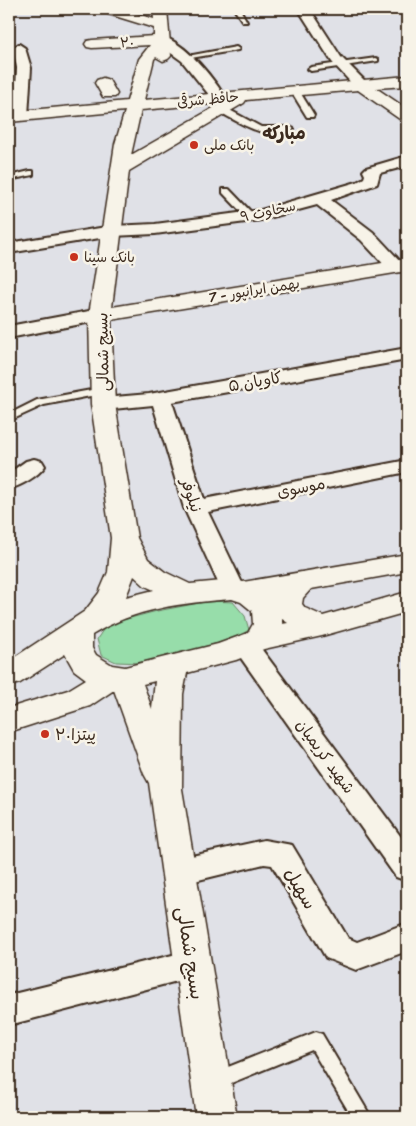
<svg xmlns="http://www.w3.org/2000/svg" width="416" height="1126" font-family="Sriracha,'Playpen Sans Arabic',sans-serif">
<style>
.green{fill:#97ddaa;stroke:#698464}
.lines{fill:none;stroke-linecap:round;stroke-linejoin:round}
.lane-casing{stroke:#3b2a1e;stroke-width:4}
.street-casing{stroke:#3b2a1e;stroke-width:4}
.secondary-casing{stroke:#3b2a1e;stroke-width:3}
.lane{fill:#f7f3e8;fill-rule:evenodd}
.street{fill:#f7f3e8;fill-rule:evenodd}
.secondary{fill:#f7f3e8;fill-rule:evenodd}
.poi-dot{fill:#c8321e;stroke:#f7f3e8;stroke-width:2}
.labels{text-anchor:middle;stroke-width:5;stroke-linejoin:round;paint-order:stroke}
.far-street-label{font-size:14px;fill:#3b2a1e;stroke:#f7f3e8}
.far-poi-label{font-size:14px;fill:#3b2a1e;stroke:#f7f3e8;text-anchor:start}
.street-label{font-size:16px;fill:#3b2a1e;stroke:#f7f3e8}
.poi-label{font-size:16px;fill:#3b2a1e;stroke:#f7f3e8;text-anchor:start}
.far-district-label{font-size:18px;font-weight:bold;fill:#3b2a1e;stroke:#f7f3e8}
.near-street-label{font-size:19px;fill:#3b2a1e;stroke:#f7f3e8}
</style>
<rect width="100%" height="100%" fill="#e0e1e7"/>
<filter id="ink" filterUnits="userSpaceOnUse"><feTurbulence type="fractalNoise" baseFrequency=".02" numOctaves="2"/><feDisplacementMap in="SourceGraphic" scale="10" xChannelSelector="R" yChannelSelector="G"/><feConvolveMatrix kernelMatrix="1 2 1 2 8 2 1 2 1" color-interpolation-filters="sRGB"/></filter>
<g filter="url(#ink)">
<path class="green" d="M210,601L233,602L245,616L249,630L233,639L144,663L116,662L101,655L97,639L107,624L157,611Z"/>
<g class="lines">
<g class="lane-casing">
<g id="lane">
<path d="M234,9H240L247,22H243Z"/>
<path d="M236,47L239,49L238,50L185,59L182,57Z"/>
<path d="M376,58L378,59V61L311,71L308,69L311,67Z"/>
<path d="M292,89H298L314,115L313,117H307L291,91Z"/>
<path d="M218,107H224L261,127H290L294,129C271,144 238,122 218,111Z"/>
<path d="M30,171H33V175L9,180V176Z"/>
<path d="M223,189H229L253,214V218H247L223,193Z"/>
<path d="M102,388L107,391L106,393L44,405L9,421V414L37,400Z"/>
<path d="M316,1032L322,1034L371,1117H352L312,1050L214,1090L208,1087L205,1081L208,1075Z"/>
</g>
</g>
<g class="street-casing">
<g id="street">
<path d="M154,9H171L165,13L156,12Z"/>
<path d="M298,9H310L341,57L367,83L369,86L367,89H357L332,62Z"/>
<path d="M161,36C186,43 212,77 226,98L224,101H214L182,61L157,43L155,40Z"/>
<path d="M19,44L25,48L31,68L28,116L26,119H16L14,116L17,68L13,48Z"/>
<path d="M407,156V166L380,173L377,184L331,200L373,232L402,263L405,267L402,271L396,272L390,271L361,240L317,205L261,220L155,234L112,236L9,253V243L112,226L155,224L261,210L357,182L364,178L365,175L363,171L366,168Z"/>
<path d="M100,309L107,311L109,315L107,319L9,338V326Z"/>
<path d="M407,348V360L172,402L204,499L407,460V472L208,512L245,589L242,595L233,597L224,595L221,589L184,508L153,405L103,410L96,408L93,404L96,400L103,398L149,394Z"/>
<path d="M34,459L42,461L45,466C38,476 21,486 9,489V473L26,461Z"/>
<path d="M245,636L254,639L407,845V881L396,877L236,651L232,645L236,639Z"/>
<path d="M264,840L292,845L348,938L357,942L407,923V951L356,970L326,958L272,865L264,864L178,885L167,881L163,872L167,863L178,859Z"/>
<path d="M193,950L204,954L209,964L204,974L9,1025V995Z"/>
</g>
</g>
<g class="secondary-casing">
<g id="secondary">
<path d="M100,9H121L154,19L153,9H167L171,56L168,59L163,61L156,57L154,59L144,100L407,76V86L376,88L407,109V121L401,120L358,90L246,100L244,103L129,171L112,307L407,259V271L111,320L115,404L137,538L148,559L165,572L190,584L233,580L243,582L407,554V572L311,589L303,598L302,604L305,608L323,616L407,592V612L322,636L264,649L236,660L187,673L183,694L182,789L237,1117H196L149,783L144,774L114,690L90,706L9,732V708L68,690L86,679L74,670L65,654L20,683L9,686V661L85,611L99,593L108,572L111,538L91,404L89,315L115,144L125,111L9,122V112L127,101L139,59L150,45L92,48L87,47L85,44L87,41L92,40L154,36V28L102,12ZM222,103L131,155L141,110ZM134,576L145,586L154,590L126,597ZM232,599L241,602L252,611L253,624L248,633L218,644L125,667L112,665L96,655L92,648V635C135,608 182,603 232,599ZM282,619L288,623L282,624ZM155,681L152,709L143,684Z"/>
<path d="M103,78L109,80L117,94L115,97H103L95,83L97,80Z"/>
</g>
</g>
<use href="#lane" class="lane"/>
<use href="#street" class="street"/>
<use href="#secondary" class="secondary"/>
</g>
</g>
<g class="poi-dot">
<circle cx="194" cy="145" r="5"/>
<circle cx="74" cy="257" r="5"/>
<circle cx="45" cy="734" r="5"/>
</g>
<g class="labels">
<g class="far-street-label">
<text transform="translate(127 42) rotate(-4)" y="5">۲۰</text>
<text transform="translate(208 99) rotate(-5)" y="5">حافظ شرقی</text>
<text transform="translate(268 211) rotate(-12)" y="5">سخاوت ۹</text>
<text transform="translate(254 290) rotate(-9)" y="5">بهمن ایرانپور - 7</text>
</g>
<g class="far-poi-label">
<text x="204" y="150">بانک ملی</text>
<text x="84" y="262">بانک سینا</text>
</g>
<g class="street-label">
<text transform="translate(102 352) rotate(-91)" y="6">بسیج شمالی</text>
<text transform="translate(255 381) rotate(-10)" y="6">کاویان ۵</text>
<text transform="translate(301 487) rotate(-11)" y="6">موسوی</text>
<text transform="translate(192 495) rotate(71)" y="6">نیلوفر</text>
<text transform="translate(326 756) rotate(54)" y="6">شهید کریمیان</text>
</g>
<g class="poi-label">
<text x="55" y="740">پیتزا۲۰</text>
</g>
<g class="far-district-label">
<text x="284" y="139">مبارکه</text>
</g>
<g class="near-street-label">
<text transform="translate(301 888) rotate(59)" y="7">سهیل</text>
<text transform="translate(191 953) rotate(81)" y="7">بسیج شمالی</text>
</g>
</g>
<rect width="416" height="1126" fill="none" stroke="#f7f3e8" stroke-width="30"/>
<rect x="15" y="15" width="386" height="1096" fill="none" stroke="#3b2a1e" stroke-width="2" filter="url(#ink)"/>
</svg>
